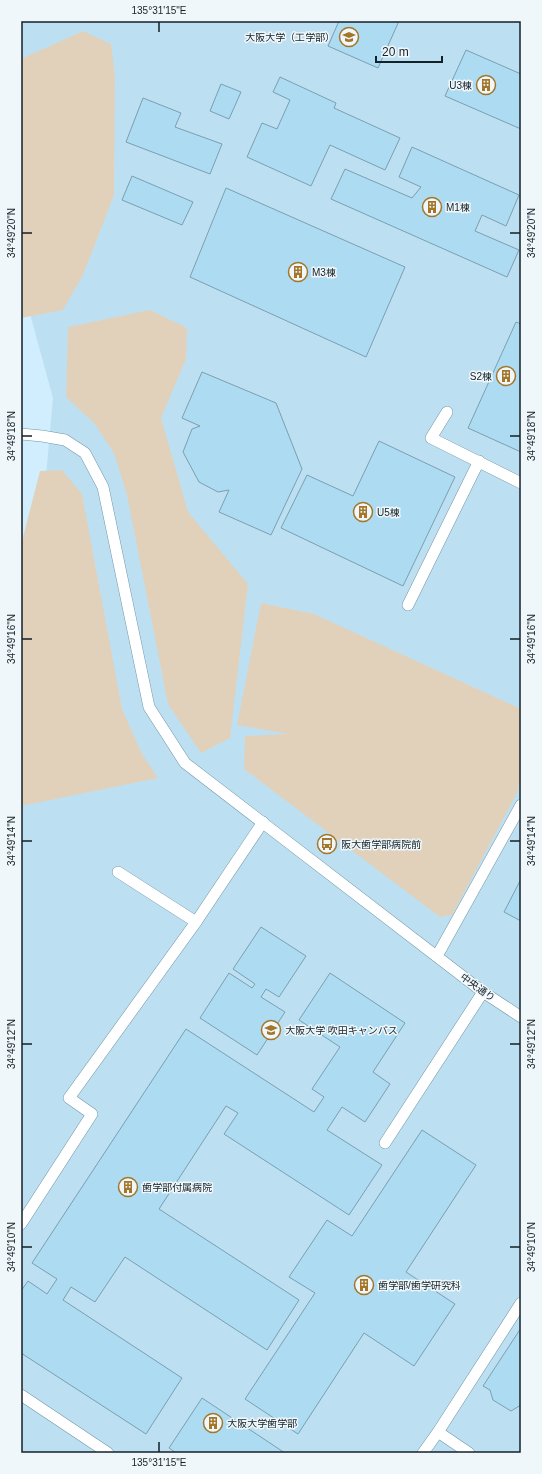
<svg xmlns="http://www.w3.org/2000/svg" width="542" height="1474" font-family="Arial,'Noto Sans JP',sans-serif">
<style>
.built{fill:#bce0f2}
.green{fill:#e1d1bb}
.building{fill:#acdbf2;stroke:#7b9fb1}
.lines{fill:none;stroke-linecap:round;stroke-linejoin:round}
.service-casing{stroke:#7296a7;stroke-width:12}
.service{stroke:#fff;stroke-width:11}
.ticks{fill:none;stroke:#132128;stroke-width:1.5}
.labels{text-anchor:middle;stroke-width:3;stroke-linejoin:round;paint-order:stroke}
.poi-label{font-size:10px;fill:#132128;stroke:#f0f7fb;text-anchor:start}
.street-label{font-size:10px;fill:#132128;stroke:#f0f7fb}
.neatline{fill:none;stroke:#132128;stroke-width:1.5}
.ticks-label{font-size:10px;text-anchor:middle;fill:#132128}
</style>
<rect width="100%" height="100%" fill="#d0eefd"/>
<path class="built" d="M21,21H521V1453H21V608L40,543L53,398L24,292L21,287Z"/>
<g class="green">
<path d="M83,31L111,44L115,76L114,195L83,275L63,310L21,318V59Z"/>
<path d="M150,310L187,328L186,359L161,418L188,512L248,584L230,738L201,753L168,704L127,495L114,453L94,423L66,397L68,327Z"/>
<path d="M62,470L82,494L122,709L142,754L158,778L21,806V545L40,471Z"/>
<path d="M261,603L314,614L521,709V775L517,793L452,915L440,917L244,769L245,736L288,734L237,725Z"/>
</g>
<g class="building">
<path d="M339,21H399L378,68L328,46Z"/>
<path d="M466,50L521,74V129L445,96Z"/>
<path d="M280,77L336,103L334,108L400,138L385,170L330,145L311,186L247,157L262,123L277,129L290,100L273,92Z"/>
<path d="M221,84L241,92L229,119L210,111Z"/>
<path d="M143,98L181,113L175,127L222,144L210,174L126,142Z"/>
<path d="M412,147L519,195L506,226L482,215L475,231L519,250L507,277L331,199L345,169L412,198L421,187L399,177Z"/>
<path d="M132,176L193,202L182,225L122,200Z"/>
<path d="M226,188L405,267L366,357L190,277Z"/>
<path d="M516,322L521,324V452L468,428Z"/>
<path d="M202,372L276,403L302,469L271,535L219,512L229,490L218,492L199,482L183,452L192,429L200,426L182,418Z"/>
<path d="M379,441L455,477L403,586L281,528L307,475L353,496Z"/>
<path d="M521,879V921L504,912Z"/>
<path d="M261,927L306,956L279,997L266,989L261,997L285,1012L257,1055L200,1018L229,973L252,988L255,984L233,969Z"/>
<path d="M330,973L405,1023L373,1072L390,1084L365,1122L342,1107L327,1130L382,1165L349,1215L224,1134L238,1113L226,1106L159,1209L299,1300L267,1350L125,1257L95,1302L71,1287L63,1300L182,1378L146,1434L21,1353V1291L28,1281L47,1294L57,1279L32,1263L186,1029L314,1112L324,1097L312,1089L340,1047L299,1020Z"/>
<path d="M422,1130L476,1165L406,1272L455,1304L414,1366L364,1333L298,1434L245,1399L315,1293L289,1277L327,1220L352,1236Z"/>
<path d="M521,1328V1405L511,1411L493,1400L490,1390L483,1386Z"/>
<path d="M202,1398L285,1453H176L169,1448Z"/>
</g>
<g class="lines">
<g class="service-casing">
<g id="service">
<path d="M447,412L431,438L521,483"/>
<path d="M21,434L42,436L65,440L85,453L103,487L149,707L185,763L483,992L521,1017"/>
<path d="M408,605L479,461"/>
<path d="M118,872L196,922L263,822"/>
<path d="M437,956L521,805"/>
<path d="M385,1143L483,992"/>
<path d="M21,1224L92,1114L69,1098L196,922"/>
<path d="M21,1395L108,1453"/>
<path d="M438,1432L469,1453"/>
<path d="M423,1453L438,1432L521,1303"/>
</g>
</g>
<use href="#service" class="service"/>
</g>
<path class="ticks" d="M159,22V32M22,233H32M510,233H520M22,436H32M510,436H520M22,639H32M510,639H520M22,841H32M510,841H520M22,1044H32M510,1044H520M22,1247H32M510,1247H520M159,1442V1452"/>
<defs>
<g id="university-ring" transform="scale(1)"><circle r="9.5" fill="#f0f7fb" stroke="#a47629" stroke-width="1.5"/><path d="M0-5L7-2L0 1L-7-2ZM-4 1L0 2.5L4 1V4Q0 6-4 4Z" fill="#a47629"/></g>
<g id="building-ring" transform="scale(1)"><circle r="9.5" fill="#f0f7fb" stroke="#a47629" stroke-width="1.5"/><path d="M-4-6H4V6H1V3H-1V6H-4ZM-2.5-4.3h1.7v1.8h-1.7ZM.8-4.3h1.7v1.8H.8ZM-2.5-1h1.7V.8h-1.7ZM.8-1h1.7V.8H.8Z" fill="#a47629"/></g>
<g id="bus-ring" transform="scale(1)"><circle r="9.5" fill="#f0f7fb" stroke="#a47629" stroke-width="1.5"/><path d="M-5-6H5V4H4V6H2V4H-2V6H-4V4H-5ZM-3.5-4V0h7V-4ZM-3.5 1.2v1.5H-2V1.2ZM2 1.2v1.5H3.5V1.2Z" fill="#a47629"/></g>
</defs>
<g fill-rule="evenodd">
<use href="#university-ring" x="349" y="37"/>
<use href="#building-ring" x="486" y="85"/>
<use href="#building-ring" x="432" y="207"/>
<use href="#building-ring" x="298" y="272"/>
<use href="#building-ring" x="506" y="376"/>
<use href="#building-ring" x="363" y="512"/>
<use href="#bus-ring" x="327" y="844"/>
<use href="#university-ring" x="271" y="1030"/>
<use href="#building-ring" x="128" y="1187"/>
<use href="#building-ring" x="364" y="1285"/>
<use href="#building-ring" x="213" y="1423"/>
</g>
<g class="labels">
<g class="poi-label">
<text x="335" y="41" text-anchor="end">大阪大学（工学部）</text>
<text x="472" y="89" text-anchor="end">U3棟</text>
<text x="446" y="211">M1棟</text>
<text x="312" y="276">M3棟</text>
<text x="492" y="380" text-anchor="end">S2棟</text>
<text x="377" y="516">U5棟</text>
<text x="341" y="848">阪大歯学部病院前</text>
<text x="285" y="1034">大阪大学 吹田キャンパス</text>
<text x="142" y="1191">歯学部付属病院</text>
<text x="378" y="1289">歯学部/歯学研究科</text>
<text x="227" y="1427">大阪大学歯学部</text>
</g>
<g class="street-label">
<text transform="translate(478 987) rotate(36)" y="4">中央通り</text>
</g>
</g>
<rect width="542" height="1474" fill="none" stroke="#f0f7fb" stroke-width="44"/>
<path d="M376 56v6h66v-6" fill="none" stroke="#132128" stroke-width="2"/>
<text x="382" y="56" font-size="12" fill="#132128" stroke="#f0f7fb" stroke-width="3" paint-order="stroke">20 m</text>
<rect x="22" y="22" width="498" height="1430" class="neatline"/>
<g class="ticks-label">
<text x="159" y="14">135°31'15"E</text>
<text transform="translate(11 233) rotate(-90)" y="4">34°49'20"N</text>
<text transform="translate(531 233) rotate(-90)" y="4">34°49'20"N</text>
<text transform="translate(11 436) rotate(-90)" y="4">34°49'18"N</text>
<text transform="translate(531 436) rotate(-90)" y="4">34°49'18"N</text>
<text transform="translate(11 639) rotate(-90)" y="4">34°49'16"N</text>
<text transform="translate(531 639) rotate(-90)" y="4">34°49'16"N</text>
<text transform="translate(11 841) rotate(-90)" y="4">34°49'14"N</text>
<text transform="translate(531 841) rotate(-90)" y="4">34°49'14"N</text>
<text transform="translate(11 1044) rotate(-90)" y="4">34°49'12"N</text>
<text transform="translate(531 1044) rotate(-90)" y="4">34°49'12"N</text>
<text transform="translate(11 1247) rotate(-90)" y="4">34°49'10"N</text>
<text transform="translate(531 1247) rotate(-90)" y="4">34°49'10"N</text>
<text x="159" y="1466">135°31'15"E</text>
</g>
</svg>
